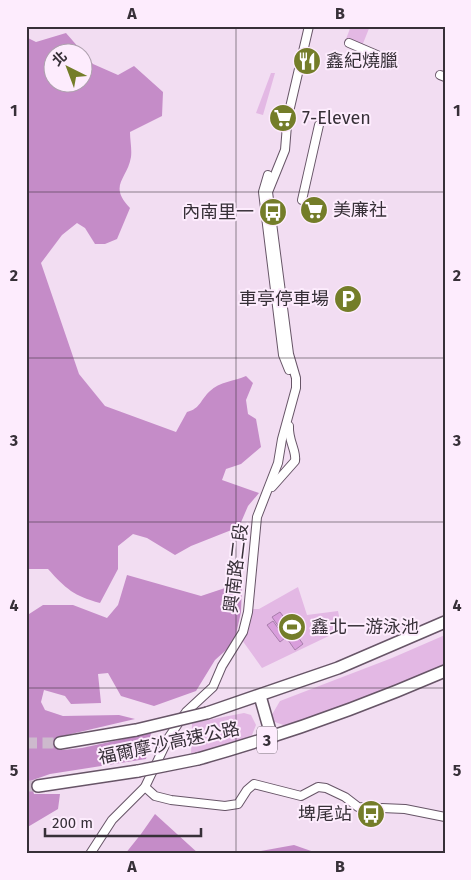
<svg xmlns="http://www.w3.org/2000/svg" width="471" height="880" font-family="'Fira Sans','Noto Sans TC',sans-serif">
<style>
.green{fill:#e3b8e4}
.forest{fill:#c58cc8;fill-rule:evenodd}
.water{fill:#d99edc;stroke:#a87dab}
.lines{fill:none;stroke-linecap:round;stroke-linejoin:round}
.highway-tunnel{stroke:#cdbacd;stroke-width:11;stroke-dasharray:11 5.5;stroke-linecap:butt}
.minor-casing{stroke:#675567;stroke-width:10}
.highway-casing{stroke:#675567;stroke-width:14}
.minor{stroke:#fff;stroke-width:8}
.highway{stroke:#fff;stroke-width:11}
.highway-bridge-casing{stroke:#675567;stroke-width:14;stroke-linecap:butt}
.highway-bridge{stroke:#fff;stroke-width:11}
.grid{fill:none;stroke:#373038;stroke-width:1;stroke-opacity:0.55}
.labels{text-anchor:middle;stroke-width:4;stroke-linejoin:round;paint-order:stroke}
.shield{fill:#fdecfd;stroke:#726873;stroke-width:1}
.shield-label{font-size:16px;font-weight:bold;fill:#373038}
.poi-label{font-size:18px;fill:#373038;stroke:#fdecfd;text-anchor:start}
.street-label{font-size:18px;fill:#373038;stroke:#fdecfd}
.neatline{fill:none;stroke:#373038;stroke-width:2}
.grid-label{font-size:16px;text-anchor:middle;font-weight:bold;fill:#373038}
</style>
<rect width="100%" height="100%" fill="#f2ddf2"/>
<g class="green">
<path d="M351,26H370L362,46L346,39Z"/>
<path d="M271,73H275L263,115L256,113Z"/>
<path d="M298,587L307,615L338,611L341,625H336L335,633L262,668L242,640L251,609H259Z"/>
<path d="M445,635V664L420,677L289,727L272,721L270,718L280,701L392,658Z"/>
<path d="M244,713L251,715L256,725L252,735L233,744L191,754L192,723Z"/>
</g>
<g class="forest">
<path d="M66,33L93,64L118,75L134,66L163,92L162,116L130,132C130,140 132,149 131,157C127,180 108,185 130,208L117,239L105,244H95L85,228L77,223L62,235L41,263L79,374L105,406L176,432L187,412C200,409 201,399 210,391C219,382 235,381 246,376L253,383L246,400L248,414L256,419L261,447L241,464L226,469L222,480L259,493L248,506L239,527L191,546L175,555L147,538L133,534L118,546V569L100,603C74,596 66,589 48,569H26V37L36,42ZM52,52H82V82H52Z"/>
<path d="M127,575L201,596L228,587L242,586L241,612L234,643L215,660L196,691L154,706L121,696L108,673L98,674L101,703L71,704L65,696L44,690L41,702L45,710L63,716L119,715L135,719L58,737L62,750L82,748L151,733L146,759L50,774L30,781L34,794H60L58,809L26,828V616L43,605H73L107,618L118,605Z"/>
<path d="M155,814L199,854H125L141,834Z"/>
<path d="M294,845L314,852V854H244Z"/>
</g>
<g class="water">
<path d="M280,612L303,644L295,650L272,617Z"/>
<path d="M273,621L285,638L280,642L267,625Z"/>
</g>
<g class="lines">
<g class="highway-tunnel">
<path d="M26,743H60"/>
<path d="M26,786H38"/>
</g>
<g class="minor-casing">
<g id="minor">
<path d="M349,43L384,58"/>
<path d="M440,75L445,77"/>
<path d="M285,129L309,26"/>
<path d="M268,175L263,192L283,355L289,370"/>
<path d="M302,200L319,125"/>
<path d="M272,487L295,461C297,451 288,441 289,426"/>
<path d="M145,787L155,796L171,800L225,806L238,804L247,790L254,784L301,796L318,787L326,788L345,797L358,807L405,809L445,817"/>
<path d="M90,854L112,820L145,787L169,737L186,712L213,687L222,666L243,632L248,612L257,517L278,463L282,439L296,388V378L289,354L268,192L285,150L287,125"/>
</g>
</g>
<g class="highway-casing">
<g id="highway">
<path d="M260,696L272,738"/>
<path d="M207,713L338,668L445,622"/>
<path d="M60,743L136,730"/>
<path d="M198,759C283,735 364,706 445,671"/>
<path d="M38,786L138,771"/>
</g>
</g>
<use href="#minor" class="minor"/>
<use href="#highway" class="highway"/>
<g class="highway-bridge-casing">
<g id="highway-bridge">
<path d="M136,730L207,713"/>
<path d="M138,771L198,759"/>
</g>
</g>
<use href="#highway-bridge" class="highway-bridge"/>
</g>
<path class="grid" d="M236,26V854M26,192H445M26,358H445M26,522H445M26,688H445"/>
<defs>
<g id="restaurant-disc" transform="scale(1.4375)"><circle r="9.5" fill="#747d29" stroke="#fdecfd"/><path d="M-5-6h1v4h1v-4h1v4h1v-4h1v5L-1.5 .5V6h-2V.5L-5-1ZM5-6V6H3V1.5H1.5Q1.5-4 5-6Z" fill="#fff"/></g>
<g id="supermarket-disc" transform="scale(1.4375)"><circle r="9.5" fill="#747d29" stroke="#fdecfd"/><path d="M-6-5.5h2.5l.6 2H6L4.5 2H-2.5L-4.4-4H-6ZM-1.5 3.2a1.3 1.3 0 1 0 .1 0ZM3 3.2a1.3 1.3 0 1 0 .1 0Z" fill="#fff"/></g>
<g id="bus-disc" transform="scale(1.4375)"><circle r="9.5" fill="#747d29" stroke="#fdecfd"/><path d="M-5-6H5V4H4V6H2V4H-2V6H-4V4H-5ZM-3.5-4V0h7V-4ZM-3.5 1.2v1.5H-2V1.2ZM2 1.2v1.5H3.5V1.2Z" fill="#fff"/></g>
<g id="parking-disc" transform="scale(1.4375)"><circle r="9.5" fill="#747d29" stroke="#fdecfd"/><path d="M-3.5-5.5H1a3.5 3.5 0 0 1 0 7H-1V5.5H-3.5ZM-1-3.4V-.6H.8a1.4 1.4 0 0 0 0-2.8Z" fill="#fff"/></g>
<g id="stadium-disc" transform="scale(1.4375)"><circle r="9.5" fill="#747d29" stroke="#fdecfd"/><path d="M0-5a6.5 5 0 1 0 0 10a6.5 5 0 1 0 0-10ZM-3.5-1.8h7v3.6h-7Z" fill="#fff"/></g>
</defs>
<g fill-rule="evenodd">
<use href="#restaurant-disc" x="307" y="61"/>
<use href="#supermarket-disc" x="283" y="118"/>
<use href="#supermarket-disc" x="314" y="210"/>
<use href="#bus-disc" x="273" y="212"/>
<use href="#parking-disc" x="348" y="299"/>
<use href="#stadium-disc" x="292" y="627"/>
<use href="#bus-disc" x="371" y="814"/>
</g>
<g class="labels">
<rect class="shield" x="257" y="726.5" width="20" height="27" rx="4"/>
<g class="shield-label">
<text x="267" y="746">3</text>
</g>
<g class="poi-label">
<text x="326" y="67">鑫紀燒臘</text>
<text x="302" y="124">7-Eleven</text>
<text x="333" y="216">美廉社</text>
<text x="254" y="218" text-anchor="end">內南里一</text>
<text x="329" y="305" text-anchor="end">車亭停車場</text>
<text x="311" y="633">鑫北一游泳池</text>
<text x="352" y="820" text-anchor="end">埤尾站</text>
</g>
<g class="street-label">
<text transform="translate(236 568) rotate(-83)" y="6">興南路二段</text>
<text transform="translate(169 743) rotate(-12)" y="6">福爾摩沙高速公路</text>
</g>
</g>
<rect width="471" height="880" fill="none" stroke="#fdecfd" stroke-width="55"/>
<g transform="translate(68 68) rotate(318)"><circle r="24" fill="#fdecfd" stroke="#aea1ae"/>
<path d="M0-4L9 19L0 12L-9 19Z" fill="#747d29"/>
<text y="-8" font-size="14" font-weight="bold" text-anchor="middle" fill="#373038">北</text>
</g>
<path d="M45 828v8h156v-8" fill="none" stroke="#373038" stroke-width="2.5"/>
<text x="52" y="828" font-size="15" fill="#373038" stroke="#fdecfd" stroke-width="4" paint-order="stroke">200 m</text>
<rect x="28" y="28" width="416" height="824" class="neatline"/>
<g class="grid-label">
<text x="132" y="19">A</text>
<text x="340" y="19">B</text>
<text x="14" y="116">1</text>
<text x="457" y="116">1</text>
<text x="14" y="281">2</text>
<text x="457" y="281">2</text>
<text x="14" y="446">3</text>
<text x="457" y="446">3</text>
<text x="14" y="611">4</text>
<text x="457" y="611">4</text>
<text x="14" y="776">5</text>
<text x="457" y="776">5</text>
<text x="132" y="872">A</text>
<text x="340" y="872">B</text>
</g>
</svg>
